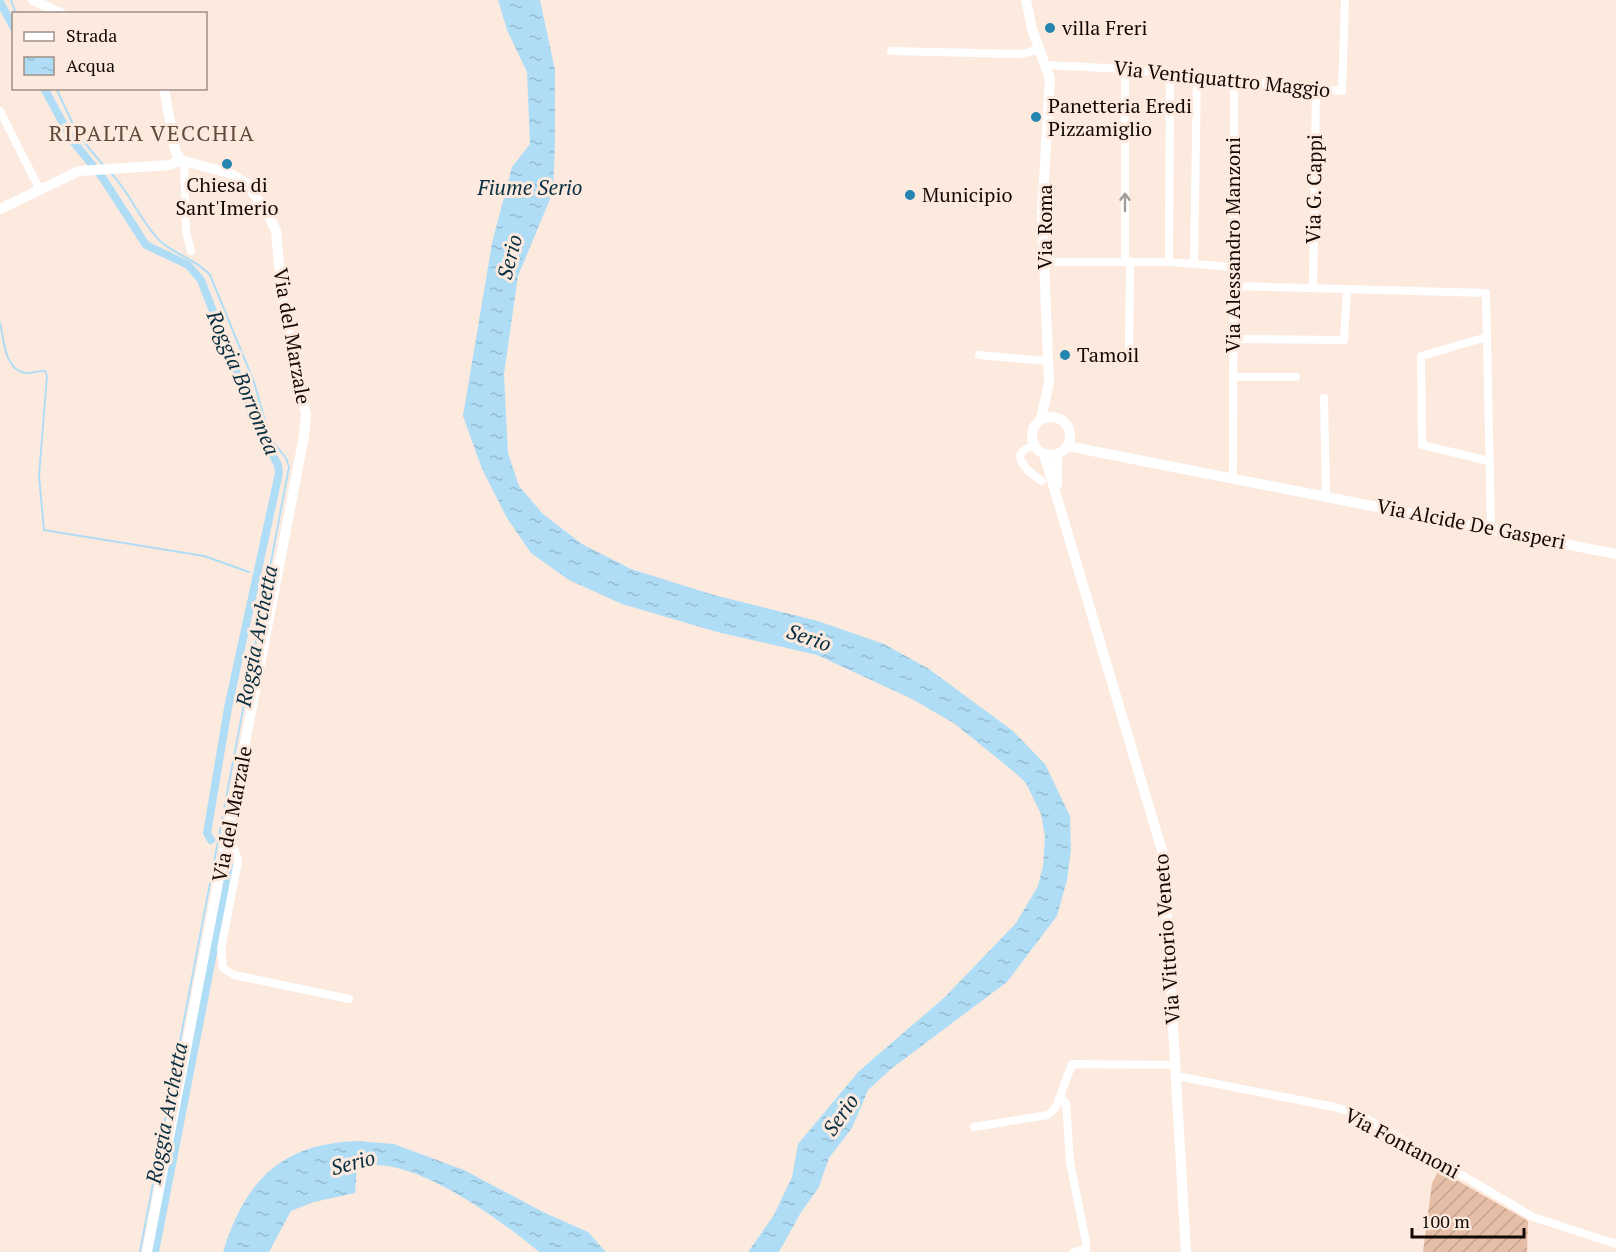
<svg xmlns="http://www.w3.org/2000/svg" width="1616" height="1252" font-family="'PT Serif',serif">
<style>
.garden{fill:url(#garden-furrows)}
.water{fill:url(#water-ripples)}
.lines{fill:none;stroke-linecap:round;stroke-linejoin:round}
.stream{stroke:#b0ddf6;stroke-width:2}
.canal{stroke:#b0ddf6;stroke-width:8}
.street{stroke:#fff;stroke-width:8}
.secondary{stroke:#fff;stroke-width:10}
.oneway{stroke:#a19d9b}
.poi-dot{fill:#2385b0;stroke:#fdeadf;stroke-width:2}
.labels{text-anchor:middle;stroke-width:6;stroke-linejoin:round;paint-order:stroke}
.poi-label{font-size:20px;fill:#130904;stroke:#fdeadf;text-anchor:start}
.street-label{font-size:20px;fill:#130904;stroke:#fdeadf}
.water-label{font-size:21px;font-style:italic;fill:#082f41;stroke:#fdeadf}
.quarter-label{font-size:22px;letter-spacing:1.5px;fill:#634a3b;stroke:#fdeadf}
</style>
<defs>
<pattern id="garden-furrows" width="10" height="10" patternUnits="userSpaceOnUse" patternTransform="scale(1.5)"><rect width="10" height="10" fill="#e6bea7"/><path d="M-1 1l2-2M0 10L10 0M9 11l2-2" fill="none" stroke="#c4a28e"/></pattern>
<pattern id="water-ripples" width="26" height="14" patternUnits="userSpaceOnUse" patternTransform="scale(1.5)"><rect width="26" height="14" fill="#b0ddf6"/><path d="M2 4q2-2 4 0t4 0M15 11q2-2 4 0t4 0" fill="none" stroke="#96bcd1"/></pattern>
</defs>
<rect width="100%" height="100%" fill="#fdeadf"/>
<path class="garden" d="M1439,1170L1528,1221L1527,1252H1423L1432,1183Z"/>
<g class="water">
<path d="M498,0H540L555,70V144L553,192L518,276L504,374L508,453L519,486L543,514L582,544L631,569L714,595L818,621L884,644L929,669L1013,731L1045,764L1070,816L1071,850L1067,880L1057,916L1007,982L891,1069L868,1090L852,1128L829,1158L819,1187L800,1214L779,1252H748L774,1215L792,1177L798,1144L859,1071L945,997L1016,923L1038,886L1043,866L1045,837L1041,814L1026,783L1013,771L955,724L912,699L817,655L717,632L622,604L569,580L531,553L507,518L482,469L463,416L492,243L512,167L530,144L527,72L507,30Z"/>
<path d="M357,1141L394,1144L464,1170L545,1213L588,1232L606,1252H539C501,1220 408,1151 357,1167L355,1193L314,1202L291,1211L269,1252H223C245,1181 280,1144 357,1141Z"/>
</g>
<g class="lines">
<g class="stream">
<path d="M11,0L16,14"/>
<path d="M56,88L78,135L104,166"/>
<path d="M110,172C130,192 140,221 160,241C175,255 196,259 210,275L254,382L270,438L286,458L289,467L140,1252"/>
<path d="M0,323C4,339 4,369 25,373C32,374 38,370 45,371L47,376L39,476L44,530L204,556L249,572"/>
</g>
<g class="canal">
<path d="M0,2L14,28"/>
<path d="M44,88L72,140L102,177L146,245L188,265L201,280L257,426L278,465L279,473L228,708L207,833L211,840"/>
<path d="M155,1252L230,866"/>
</g>
<g class="street">
<path d="M891,51L1023,54L1039,49"/>
<path d="M1046,65L1125,69L1342,91L1345,0"/>
<path d="M1125,69V261"/>
<path d="M0,111L39,188"/>
<path d="M184,163L186,232L191,251"/>
<path d="M1044,262H1169L1232,267"/>
<path d="M1169,262L1170,73"/>
<path d="M1194,263L1197,76"/>
<path d="M1232,286L1486,293L1491,528"/>
<path d="M1313,288L1316,89"/>
<path d="M1487,337L1421,356L1422,445L1489,461"/>
<path d="M1233,339L1344,340L1347,289"/>
<path d="M979,355L1048,361"/>
<path d="M1129,357L1130,261"/>
<path d="M1233,377H1296"/>
<path d="M1324,398L1326,495"/>
<path d="M1034,446C1005,453 1029,473 1042,481"/>
<path d="M1233,477L1234,80"/>
<path d="M226,845L234,848L238,861L221,949L223,968L234,975L349,999"/>
<path d="M1177,1076L1334,1107L1360,1115L1533,1217L1616,1244"/>
<path d="M1060,1097L1066,1103L1070,1162L1086,1242V1249L1074,1252"/>
<path d="M974,1127L1048,1115L1056,1107L1072,1064L1176,1065"/>
</g>
<g class="secondary">
<path d="M33,0L62,14"/>
<path d="M1026,0L1032,29L1050,79L1042,211L1049,383L1041,419"/>
<path d="M164,88L175,150L180,160"/>
<path d="M0,209L79,171L170,165L180,160"/>
<circle cx="1051" cy="436" r="19"/>
<path d="M1067,446L1616,554"/>
<path d="M1044,454L1163,854L1186,1252"/>
<path d="M1057,454V484"/>
<path d="M147,1252L304,436L306,415L283,307L276,231L267,212L246,183L229,173L180,160"/>
</g>
</g>
<defs><path id="oneway-shaft" d="M-6 0H5M1.5-3L5.5 0L1.5 3" fill="none" stroke-width="1.6" stroke-linecap="round" stroke-linejoin="round" transform="scale(1.5)"/></defs>
<use class="oneway" href="#oneway-shaft" transform="translate(1125 202) rotate(-90)"/>
<g class="poi-dot">
<circle cx="1050" cy="28" r="6"/>
<circle cx="1036" cy="117" r="6"/>
<circle cx="227" cy="164" r="6"/>
<circle cx="910" cy="195" r="6"/>
<circle cx="1065" cy="355" r="6"/>
</g>
<g class="labels">
<g class="poi-label">
<text x="1062" y="35">villa Freri</text>
<text x="1048" y="113">Panetteria Eredi<tspan x="1048" dy="23">Pizzamiglio</tspan></text>
<text x="227" y="192" text-anchor="middle">Chiesa di<tspan x="227" dy="23">Sant'Imerio</tspan></text>
<text x="922" y="202">Municipio</text>
<text x="1077" y="362">Tamoil</text>
</g>
<g class="street-label">
<text transform="translate(1222 79) rotate(6)" y="7">Via Ventiquattro Maggio</text>
<text transform="translate(1314 189) rotate(-89)" y="7">Via G. Cappi</text>
<text transform="translate(1045 227) rotate(-90)" y="7">Via Roma</text>
<text transform="translate(1233 245) rotate(-90)" y="7">Via Alessandro Manzoni</text>
<text transform="translate(292 336) rotate(80)" y="7">Via del Marzale</text>
<text transform="translate(1471 524) rotate(11)" y="7">Via Alcide De Gasperi</text>
<text transform="translate(232 814) rotate(-79)" y="7">Via del Marzale</text>
<text transform="translate(1167 939) rotate(-94)" y="7">Via Vittorio Veneto</text>
<text transform="translate(1402 1143) rotate(28)" y="7">Via Fontanoni</text>
</g>
<g class="water-label">
<text x="530" y="195">Fiume Serio</text>
<text transform="translate(510 257) rotate(-75)" y="7">Serio</text>
<text transform="translate(243 383) rotate(67)" y="7">Roggia Borromea</text>
<text transform="translate(257 636) rotate(-79)" y="7">Roggia Archetta</text>
<text transform="translate(809 638) rotate(19)" y="7">Serio</text>
<text transform="translate(167 1113) rotate(-79)" y="7">Roggia Archetta</text>
<text transform="translate(841 1115) rotate(-55)" y="7">Serio</text>
<text transform="translate(353 1163) rotate(-15)" y="7">Serio</text>
</g>
<g class="quarter-label">
<text x="152" y="141">RIPALTA VECCHIA</text>
</g>
</g>
<rect x="12" y="12" width="195" height="78" fill="#fdeadf" stroke="#9f9087" stroke-width="1.5"/>
<rect x="24" y="32" width="30" height="9" fill="#ffffff" stroke="#9f9087" stroke-width="1.5"/>
<text x="66" y="42" font-size="18" fill="#130904">Strada</text>
<rect x="24" y="57" width="30" height="18" fill="url(#water-ripples)" stroke="#9f9087" stroke-width="1.5"/>
<text x="66" y="72" font-size="18" fill="#130904">Acqua</text>
<path d="M1412 1228v9h112v-9" fill="none" stroke="#130904" stroke-width="3"/>
<text x="1421" y="1228" font-size="18" fill="#130904" stroke="#fdeadf" stroke-width="4.5" paint-order="stroke">100 m</text>
</svg>
